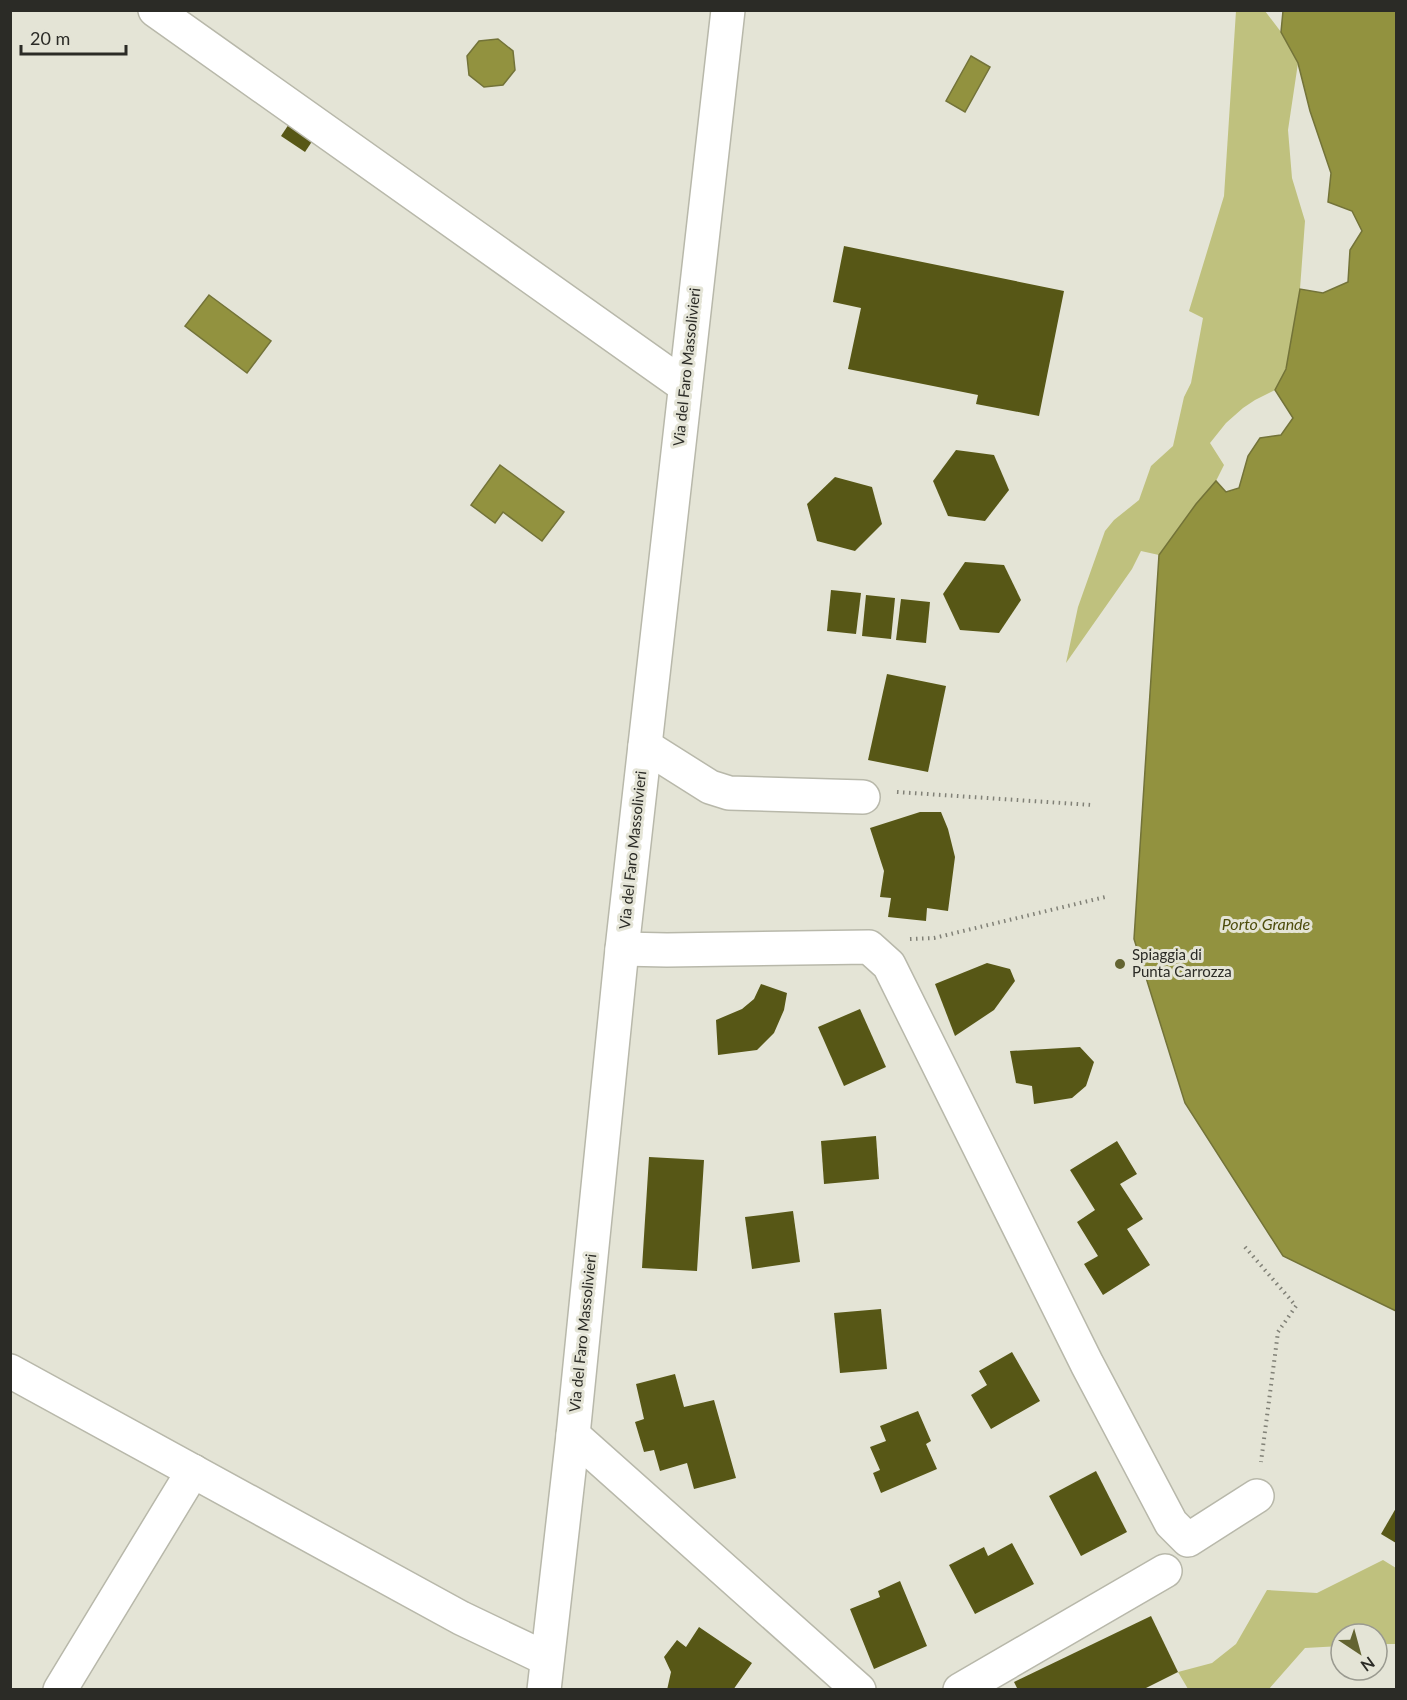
<svg xmlns="http://www.w3.org/2000/svg" width="1407" height="1700" font-family="Lato,sans-serif">
<style>
.green{fill:#bfc17e}
.water{fill:#92923f;stroke:#737338;stroke-width:1.5}
.building{fill:#575716}
.lines{fill:none;stroke-linecap:round;stroke-linejoin:round}
.minor-casing{stroke:#b8b8aa;stroke-width:36}
.path{stroke:#818177;stroke-width:4;stroke-dasharray:1.5 4.5;stroke-linecap:butt}
.minor{stroke:#fff;stroke-width:33}
.poi-dot{fill:#636431;stroke:#e4e4d6;stroke-width:2}
.labels{text-anchor:middle;stroke-width:6;stroke-linejoin:round;paint-order:stroke}
.street-label{font-size:15px;fill:#2b2b26;stroke:#e4e4d6}
.poi-label{font-size:15px;fill:#2b2b26;stroke:#e4e4d6;text-anchor:start}
.water-label{font-size:16px;font-style:italic;fill:#4d4c0c;stroke:#e4e4d6}
</style>
<rect width="100%" height="100%" fill="#e4e4d6"/>
<g class="green">
<path d="M1236,11H1265L1281,32L1298,63L1288,130L1292,178L1305,221L1300,289L1286,369L1275,390L1255,400L1243,408L1226,423L1210,443L1224,465L1216,481L1196,504L1159,555L1141,551L1132,569L1066,663L1078,607L1105,531L1114,520L1139,500L1151,466L1173,446L1184,397L1191,383L1203,318L1189,311L1224,196Z"/>
<path d="M1383,1560L1396,1568V1644H1377V1634H1341V1646L1305,1648L1269,1689H1188L1178,1672L1212,1663L1236,1644L1267,1590L1317,1593Z"/>
</g>
<g class="water">
<path d="M1283,11H1396V1311L1283,1256L1185,1103L1134,939L1159,555L1196,504L1216,481L1226,492L1239,488L1248,456L1260,438L1281,435L1293,418L1275,390L1286,369L1300,289L1323,293L1348,282L1350,250L1362,231L1352,211L1328,202L1331,173L1310,111L1298,63L1281,32Z"/>
<path d="M498,39L513,51L515,70L503,85L484,87L469,75L467,56L479,41Z"/>
<path d="M971,56L990,67L965,112L946,101Z"/>
<path d="M209,295L271,341L247,373L185,326Z"/>
<path d="M500,465L564,512L542,541L503,512L495,523L471,505Z"/>
</g>
<g class="building">
<path d="M289,124L313,140L305,152L281,136Z"/>
<path d="M844,246L1064,291L1039,416L976,404L978,395L848,369L861,308L833,302Z"/>
<path d="M956,450L994,455L1009,490L985,521L948,516L933,481Z"/>
<path d="M835,477L872,487L882,524L855,551L817,541L807,504Z"/>
<path d="M965,562L1004,565L1021,600L999,633L960,630L943,594Z"/>
<path d="M831,590L861,593L856,634L827,631Z"/>
<path d="M866,595L895,598L891,639L862,636Z"/>
<path d="M901,599L930,602L926,643L896,640Z"/>
<path d="M887,674L946,686L928,772L868,760Z"/>
<path d="M920,812H941L948,829L955,857L948,911L927,908L926,921L888,917L891,898L880,897L884,871L870,828Z"/>
<path d="M987,963L1010,969L1015,981L994,1010L955,1036L935,984Z"/>
<path d="M761,984L787,993L784,1010L774,1033L757,1050L718,1055L716,1020L742,1009L754,999Z"/>
<path d="M860,1009L886,1067L844,1086L818,1027Z"/>
<path d="M1080,1047L1094,1062L1086,1086L1072,1098L1034,1104L1032,1086L1016,1083L1010,1051Z"/>
<path d="M876,1136L879,1179L824,1184L821,1141Z"/>
<path d="M1117,1141L1137,1174L1120,1184L1143,1219L1127,1229L1150,1265L1103,1295L1084,1264L1098,1256L1077,1222L1095,1210L1070,1170Z"/>
<path d="M649,1157L704,1160L697,1271L642,1268Z"/>
<path d="M793,1211L800,1262L752,1269L745,1217Z"/>
<path d="M881,1309L887,1369L840,1373L834,1313Z"/>
<path d="M1012,1352L1040,1401L991,1429L971,1395L987,1385L979,1371Z"/>
<path d="M675,1374L684,1407L714,1400L736,1478L694,1489L687,1463L660,1471L654,1450L644,1452L635,1422L644,1419L636,1384Z"/>
<path d="M918,1411L931,1441L926,1444L937,1469L881,1493L873,1473L880,1470L870,1447L886,1441L880,1426Z"/>
<path d="M1096,1471L1127,1532L1081,1556L1049,1496Z"/>
<path d="M1396,1508V1543L1381,1534Z"/>
<path d="M1012,1543L1034,1584L975,1614L949,1565L984,1547L988,1556Z"/>
<path d="M900,1581L927,1646L874,1669L850,1609L880,1597L878,1591Z"/>
<path d="M1151,1616L1178,1672L1142,1690H1018L1014,1682Z"/>
<path d="M699,1627L752,1663L733,1690H667L671,1672L664,1657L677,1640L686,1647Z"/>
</g>
<g class="lines">
<g class="minor-casing">
<g id="minor">
<path d="M155,10L685,386"/>
<path d="M645,746L710,787L729,793L863,797"/>
<path d="M622,949L667,950L869,947L889,965L1087,1364L1171,1523L1188,1540L1257,1496"/>
<path d="M10,1371L461,1618L547,1659"/>
<path d="M573,1435L859,1690"/>
<path d="M60,1690L193,1471"/>
<path d="M544,1690L573,1435L622,949L728,10"/>
<path d="M960,1690L1165,1571"/>
</g>
</g>
<g class="path">
<path d="M897,792L1092,805"/>
<path d="M910,939L934,938L1105,897"/>
<path d="M1245,1247L1296,1306L1278,1332L1261,1462"/>
</g>
<use href="#minor" class="minor"/>
</g>
<circle class="poi-dot" cx="1120" cy="964" r="6"/>
<g class="labels">
<g class="street-label">
<text transform="translate(687 367) rotate(-84)" y="5">Via del Faro Massolivieri</text>
<text transform="translate(633 850) rotate(-84)" y="5">Via del Faro Massolivieri</text>
<text transform="translate(583 1333) rotate(-84)" y="5">Via del Faro Massolivieri</text>
</g>
<g class="poi-label">
<text x="1132" y="960">Spiaggia di<tspan x="1132" dy="17">Punta Carrozza</tspan></text>
</g>
<g class="water-label">
<text x="1266" y="930">Porto Grande</text>
</g>
</g>
<rect width="1407" height="1700" fill="none" stroke="#2b2b26" stroke-width="24"/>
<g transform="translate(1359 1652) rotate(144)"><circle r="28" fill="#e4e4d6" stroke="#9a9a90" stroke-width="1.5"/>
<path d="M0-4.5L10 22L0 15L-10 22Z" fill="#636431"/>
<text y="-9" font-size="16" font-weight="bold" text-anchor="middle" fill="#2b2b26">N</text>
</g>
<path d="M21 45v9h105v-9" fill="none" stroke="#2b2b26" stroke-width="3"/>
<text x="30" y="45" font-size="18" fill="#2b2b26" stroke="#e4e4d6" stroke-width="4.5" paint-order="stroke">20 m</text>
</svg>
